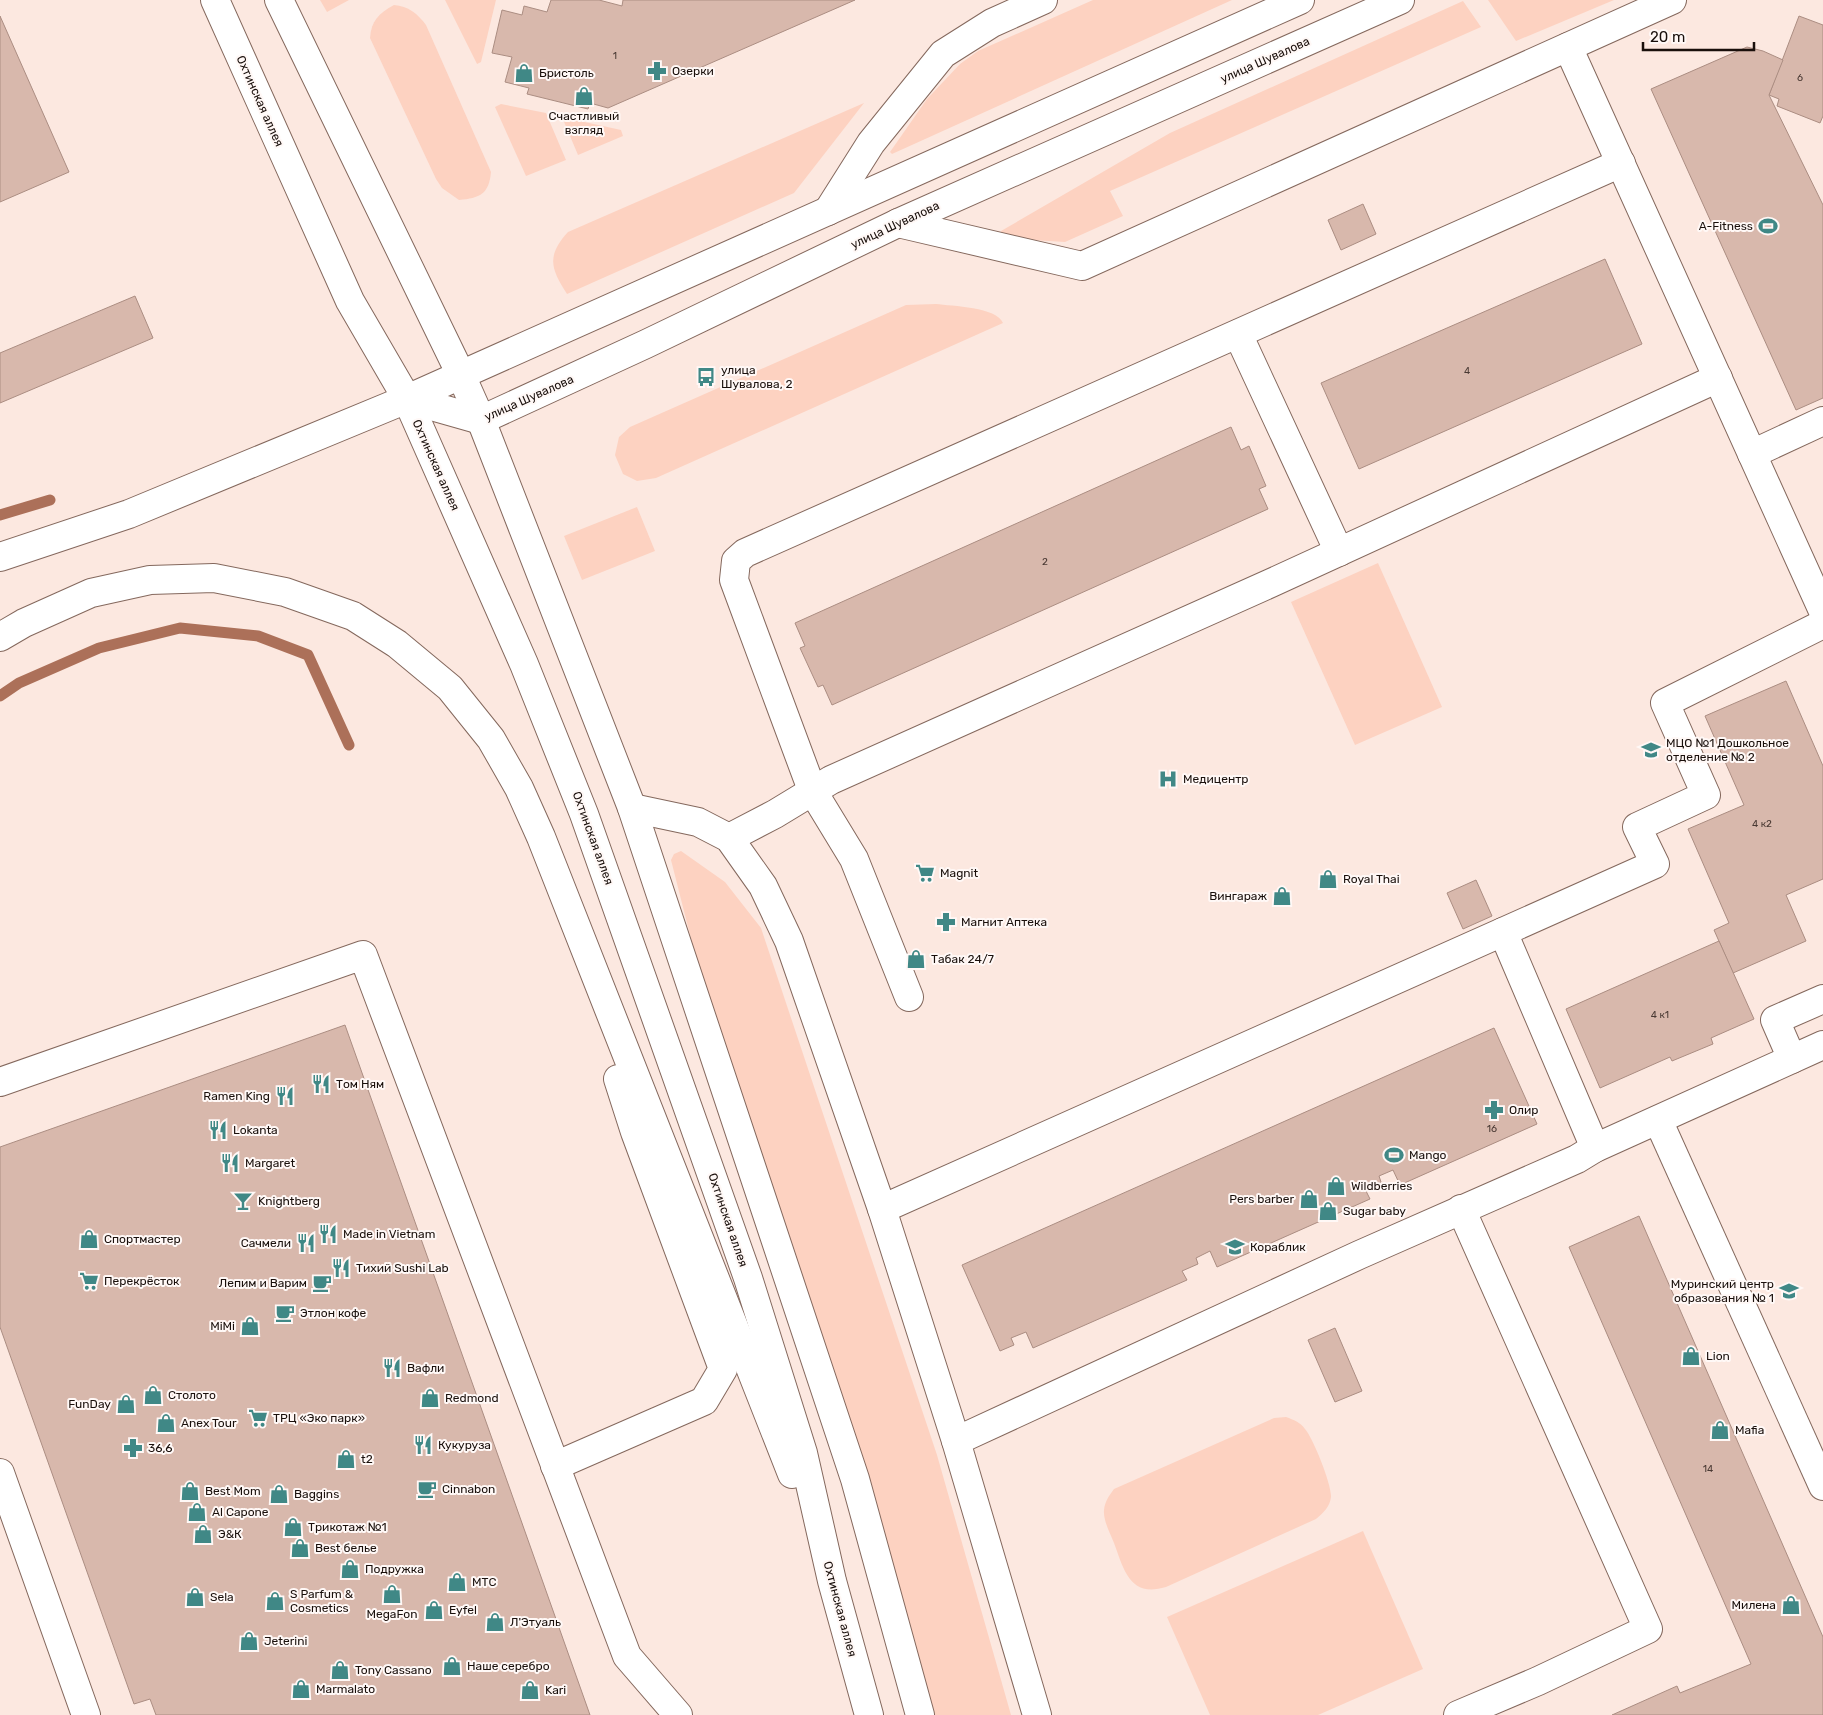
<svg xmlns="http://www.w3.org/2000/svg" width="1823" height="1715" font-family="Rubik,sans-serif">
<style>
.green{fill:#fdd2c1}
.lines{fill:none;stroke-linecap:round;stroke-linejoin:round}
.stream{stroke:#ac7059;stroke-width:11}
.building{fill:#d8b8ac;stroke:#ab8d82}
.minor-casing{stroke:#84685d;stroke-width:30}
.minor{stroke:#fff;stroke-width:28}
.labels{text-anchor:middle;stroke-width:4;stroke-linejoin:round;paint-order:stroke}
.number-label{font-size:10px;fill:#493933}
.street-label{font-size:12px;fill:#190f0b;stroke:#fff8f6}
.poi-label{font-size:12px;fill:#190f0b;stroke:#fff8f6;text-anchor:start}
</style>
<rect width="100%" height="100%" fill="#fce8e0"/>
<g class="green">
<path d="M320,0H349L327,12Z"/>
<path d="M445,0H496L481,62L477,64Z"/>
<path d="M1093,0H1232L892,154L890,152L927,99L960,64L978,51Z"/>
<path d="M1488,0H1614L1516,41Z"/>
<path d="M1463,1L1481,27L1110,191L1123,216L1065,242L1002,238L1000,235L1001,231L1170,133Z"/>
<path d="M394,5C408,6 418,14 426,25L491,172C489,194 480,198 459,200L442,188L436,179L370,38C371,21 379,13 394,5Z"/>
<path d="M864,103L794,193L567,294C551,269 546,256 568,232Z"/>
<path d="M501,104L546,113L566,160L526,176L495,107Z"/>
<path d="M562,117L621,130L623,136L578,155Z"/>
<path d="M936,304C952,306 997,307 1003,323L656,478L637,481L623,474L615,455L619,437L630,427L906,305Z"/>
<path d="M637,507L655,551L582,580L564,536Z"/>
<path d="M1378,563L1442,707L1355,745L1291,602Z"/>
<path d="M681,851L725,882L761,928L937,1455L1011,1715H935L865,1471L700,974L671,860L674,854Z"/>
<path d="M1286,1417C1294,1420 1300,1422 1305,1429C1313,1438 1332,1485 1331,1497C1330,1507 1323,1513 1316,1519L1166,1587C1130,1598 1124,1570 1114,1543C1110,1533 1103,1520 1104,1510C1105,1501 1109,1496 1114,1489L1274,1418Z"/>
<path d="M1363,1531L1423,1669L1318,1715H1210L1167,1617Z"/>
</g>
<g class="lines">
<g class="stream">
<path d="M0,515L50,500"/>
<path d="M0,696L19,683L99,648L180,628L258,636L308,655L349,745"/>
</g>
</g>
<g class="building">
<path d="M551,0H599L622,6L623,0H855L608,108L590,103L588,109L527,94L529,88L505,82L512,57L492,53L502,10L522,15L524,6L547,12Z"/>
<path d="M0,16L69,172L0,202Z"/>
<path d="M1799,16L1823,25V116L1820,123L1777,106L1779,99L1769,95Z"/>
<path d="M1747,47L1763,51L1783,60L1769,95L1823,205V398L1796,410L1651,89Z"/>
<path d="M1363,204L1376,234L1341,250L1328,220Z"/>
<path d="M1605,259L1642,344L1359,469L1321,383Z"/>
<path d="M135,296L153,338L0,403V353Z"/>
<path d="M1231,427L1241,450L1249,446L1266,486L1259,489L1268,509L832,705L823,685L818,687L800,648L805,646L795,623Z"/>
<path d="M1786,681L1823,766V879L1786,895L1806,941L1733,973L1714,930L1729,923L1688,829L1744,805L1705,716Z"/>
<path d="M1476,880L1492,916L1463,929L1447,893Z"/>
<path d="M1719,941L1754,1019L1711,1038L1713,1044L1672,1061L1670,1057L1600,1088L1566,1009Z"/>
<path d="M345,1025L517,1509L590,1715H156L150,1699L134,1704L0,1327V1147Z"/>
<path d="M1494,1028L1537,1124L1400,1185L1393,1170L1379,1176L1381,1182L1365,1189L1370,1199L1217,1267L1210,1251L1196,1258L1198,1264L1182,1271L1187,1280L1033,1348L1026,1332L1011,1338L1014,1345L1000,1351L962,1265Z"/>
<path d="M1639,1216L1823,1637V1715H1612L1677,1686L1680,1693L1751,1664L1569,1247Z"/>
<path d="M1335,1328L1362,1391L1335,1402L1308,1340Z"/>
</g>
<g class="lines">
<g class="minor-casing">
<g id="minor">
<path d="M215,0L350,301L407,399L524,664L584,814L748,1278L803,1453L832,1581L869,1715"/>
<path d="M279,0L461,375L481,420L632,808L855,1479L920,1715"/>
<path d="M1568,47L1823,611"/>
<path d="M828,211L871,143L943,54L992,23L1043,0"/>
<path d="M898,223L1082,266L1672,0"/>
<path d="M1238,334L1339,552"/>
<path d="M407,399L481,420L646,344L898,223L1400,0"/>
<path d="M1752,454L1823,421"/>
<path d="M0,557L129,514L407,399L1300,0"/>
<path d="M0,637L24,623L91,593L150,580L214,578L285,592L353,616L397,644L450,688L491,739L519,788L541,837L792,1474"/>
<path d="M632,808L698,822L729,838L763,886L789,941L882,1209L956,1441L1037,1715"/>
<path d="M729,838L775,814L831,780L1271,583L1718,378"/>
<path d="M1503,932L1595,1148"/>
<path d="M909,997L854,859L812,790L734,580L736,561L745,553L1621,163"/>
<path d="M1792,1059L1775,1020L1823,999"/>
<path d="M0,1082L363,955L627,1656L678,1715"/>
<path d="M1658,1120L1823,1486"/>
<path d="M882,1209L1655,864L1637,827L1706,795L1665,703L1823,624"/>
<path d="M956,1441L1359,1255L1577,1159L1595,1148L1823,1045"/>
<path d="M555,1466L704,1401L723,1369L635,1132L618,1079"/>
<path d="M0,1473L86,1715"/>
<path d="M1458,1715L1538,1681L1648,1629L1461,1209"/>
</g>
</g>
<use href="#minor" class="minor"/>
</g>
<defs>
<g id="pharmacy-bare" transform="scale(1.5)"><path d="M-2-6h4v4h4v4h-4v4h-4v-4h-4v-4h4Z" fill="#408886" stroke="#fff8f6" stroke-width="2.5" paint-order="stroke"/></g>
<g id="shop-bare" transform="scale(1.5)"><path d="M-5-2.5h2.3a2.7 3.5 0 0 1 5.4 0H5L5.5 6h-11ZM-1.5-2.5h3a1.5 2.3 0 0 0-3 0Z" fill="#408886" stroke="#fff8f6" stroke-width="2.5" paint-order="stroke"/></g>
<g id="stadium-bare" transform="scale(1.5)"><path d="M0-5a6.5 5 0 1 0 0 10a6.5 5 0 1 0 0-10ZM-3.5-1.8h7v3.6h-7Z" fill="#408886" stroke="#fff8f6" stroke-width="2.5" paint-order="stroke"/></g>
<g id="bus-bare" transform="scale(1.5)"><path d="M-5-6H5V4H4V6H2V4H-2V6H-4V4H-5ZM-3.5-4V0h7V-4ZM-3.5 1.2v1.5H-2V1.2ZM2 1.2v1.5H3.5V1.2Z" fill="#408886" stroke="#fff8f6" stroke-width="2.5" paint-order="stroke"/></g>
<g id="school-bare" transform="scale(1.5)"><path d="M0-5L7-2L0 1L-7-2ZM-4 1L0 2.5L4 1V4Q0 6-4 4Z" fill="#408886" stroke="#fff8f6" stroke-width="2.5" paint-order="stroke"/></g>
<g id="hospital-bare" transform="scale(1.5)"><path d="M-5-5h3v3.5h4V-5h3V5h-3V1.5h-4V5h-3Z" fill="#408886" stroke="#fff8f6" stroke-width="2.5" paint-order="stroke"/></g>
<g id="supermarket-bare" transform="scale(1.5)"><path d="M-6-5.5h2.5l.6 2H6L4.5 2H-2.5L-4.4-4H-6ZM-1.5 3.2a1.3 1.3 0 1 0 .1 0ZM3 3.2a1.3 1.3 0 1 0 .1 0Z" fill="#408886" stroke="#fff8f6" stroke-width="2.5" paint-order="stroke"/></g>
<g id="restaurant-bare" transform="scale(1.5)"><path d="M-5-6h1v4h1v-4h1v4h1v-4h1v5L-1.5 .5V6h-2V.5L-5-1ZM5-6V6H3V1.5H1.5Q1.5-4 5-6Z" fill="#408886" stroke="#fff8f6" stroke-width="2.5" paint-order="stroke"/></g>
<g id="bar-bare" transform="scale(1.5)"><path d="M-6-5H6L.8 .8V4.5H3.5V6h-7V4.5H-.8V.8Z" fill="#408886" stroke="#fff8f6" stroke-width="2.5" paint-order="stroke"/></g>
<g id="cafe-bare" transform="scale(1.5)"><path d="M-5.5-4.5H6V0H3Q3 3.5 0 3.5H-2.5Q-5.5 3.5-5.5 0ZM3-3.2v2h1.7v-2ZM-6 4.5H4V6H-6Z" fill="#408886" stroke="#fff8f6" stroke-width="2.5" paint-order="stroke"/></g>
</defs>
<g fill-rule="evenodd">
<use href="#pharmacy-bare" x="657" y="71"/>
<use href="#shop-bare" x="524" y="73"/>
<use href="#shop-bare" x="584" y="96"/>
<use href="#stadium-bare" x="1768" y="226"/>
<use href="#bus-bare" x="706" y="377"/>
<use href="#school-bare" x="1651" y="750"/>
<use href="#hospital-bare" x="1168" y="779"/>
<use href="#supermarket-bare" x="925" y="873"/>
<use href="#shop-bare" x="1328" y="879"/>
<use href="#shop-bare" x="1282" y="896"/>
<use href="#pharmacy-bare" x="946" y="922"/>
<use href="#shop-bare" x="916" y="959"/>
<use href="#restaurant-bare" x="321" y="1084"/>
<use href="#restaurant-bare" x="285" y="1096"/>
<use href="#pharmacy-bare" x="1494" y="1110"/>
<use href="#restaurant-bare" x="218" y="1130"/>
<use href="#stadium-bare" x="1394" y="1155"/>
<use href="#restaurant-bare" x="230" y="1163"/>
<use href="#shop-bare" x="1336" y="1186"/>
<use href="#shop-bare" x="1309" y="1199"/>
<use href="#bar-bare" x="243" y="1201"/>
<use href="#shop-bare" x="1328" y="1211"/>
<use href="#restaurant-bare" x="328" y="1234"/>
<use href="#shop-bare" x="89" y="1239"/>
<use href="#restaurant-bare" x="306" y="1243"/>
<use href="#school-bare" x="1235" y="1247"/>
<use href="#restaurant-bare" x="341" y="1268"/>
<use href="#supermarket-bare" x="89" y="1281"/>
<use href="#cafe-bare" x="322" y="1283"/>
<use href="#school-bare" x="1789" y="1291"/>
<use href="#cafe-bare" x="285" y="1313"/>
<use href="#shop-bare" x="250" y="1326"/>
<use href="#shop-bare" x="1691" y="1356"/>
<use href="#restaurant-bare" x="392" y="1368"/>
<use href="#shop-bare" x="153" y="1395"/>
<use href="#shop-bare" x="430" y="1398"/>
<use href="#shop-bare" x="126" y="1404"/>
<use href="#supermarket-bare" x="258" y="1418"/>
<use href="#shop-bare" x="166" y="1423"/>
<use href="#shop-bare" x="1720" y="1430"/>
<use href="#restaurant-bare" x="423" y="1445"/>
<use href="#pharmacy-bare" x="133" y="1448"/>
<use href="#shop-bare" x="346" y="1459"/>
<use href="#cafe-bare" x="427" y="1489"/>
<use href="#shop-bare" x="190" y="1491"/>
<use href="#shop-bare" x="279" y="1494"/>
<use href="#shop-bare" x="197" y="1512"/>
<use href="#shop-bare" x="293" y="1527"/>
<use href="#shop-bare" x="203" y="1534"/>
<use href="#shop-bare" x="300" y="1548"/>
<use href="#shop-bare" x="350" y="1569"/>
<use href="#shop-bare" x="457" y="1582"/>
<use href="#shop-bare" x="392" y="1594"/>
<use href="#shop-bare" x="195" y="1597"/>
<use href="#shop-bare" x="275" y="1601"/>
<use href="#shop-bare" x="1791" y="1605"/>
<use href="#shop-bare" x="434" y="1610"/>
<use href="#shop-bare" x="495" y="1622"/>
<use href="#shop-bare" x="249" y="1641"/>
<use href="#shop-bare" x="452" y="1666"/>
<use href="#shop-bare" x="340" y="1670"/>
<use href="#shop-bare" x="301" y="1689"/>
<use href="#shop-bare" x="530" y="1690"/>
</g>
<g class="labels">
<g class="number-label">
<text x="615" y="59">1</text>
<text x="1800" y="81">6</text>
<text x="1467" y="374">4</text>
<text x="1045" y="565">2</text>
<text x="1762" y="827">4 к2</text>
<text x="1660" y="1018">4 к1</text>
<text x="1492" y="1132">16</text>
<text x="1708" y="1472">14</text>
</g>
<g class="street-label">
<text transform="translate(1265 60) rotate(-24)" y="4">улица Шувалова</text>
<text transform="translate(260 101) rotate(66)" y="4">Охтинская аллея</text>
<text transform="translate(895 225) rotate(-25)" y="4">улица Шувалова</text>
<text transform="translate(529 398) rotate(-24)" y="4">улица Шувалова</text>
<text transform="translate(436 465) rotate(66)" y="4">Охтинская аллея</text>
<text transform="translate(593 838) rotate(70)" y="4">Охтинская аллея</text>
<text transform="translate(728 1220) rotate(71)" y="4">Охтинская аллея</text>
<text transform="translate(840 1609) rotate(75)" y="4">Охтинская аллея</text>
</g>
<g class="poi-label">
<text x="672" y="75">Озерки</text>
<text x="539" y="77">Бристоль</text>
<text x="584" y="120" text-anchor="middle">Счастливый<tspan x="584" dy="14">взгляд</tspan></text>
<text x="1753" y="230" text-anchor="end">A-Fitness</text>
<text x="721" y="374">улица<tspan x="721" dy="14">Шувалова, 2</tspan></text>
<text x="1666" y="747">МЦО №1 Дошкольное<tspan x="1666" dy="14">отделение № 2</tspan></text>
<text x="1183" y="783">Медицентр</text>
<text x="940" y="877">Magnit</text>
<text x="1343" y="883">Royal Thai</text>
<text x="1267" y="900" text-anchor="end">Вингараж</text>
<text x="961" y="926">Магнит Аптека</text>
<text x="931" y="963">Табак 24/7</text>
<text x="336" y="1088">Том Ням</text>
<text x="270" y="1100" text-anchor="end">Ramen King</text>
<text x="1509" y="1114">Олир</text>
<text x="233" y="1134">Lokanta</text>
<text x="1409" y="1159">Mango</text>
<text x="245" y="1167">Margaret</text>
<text x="1351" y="1190">Wildberries</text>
<text x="1294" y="1203" text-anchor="end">Pers barber</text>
<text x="258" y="1205">Knightberg</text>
<text x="1343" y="1215">Sugar baby</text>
<text x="343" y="1238">Made in Vietnam</text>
<text x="104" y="1243">Спортмастер</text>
<text x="291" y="1247" text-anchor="end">Сачмели</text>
<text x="1250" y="1251">Кораблик</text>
<text x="356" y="1272">Тихий Sushi Lab</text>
<text x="104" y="1285">Перекрёсток</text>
<text x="307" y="1287" text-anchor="end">Лепим и Варим</text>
<text x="1774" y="1288" text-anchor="end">Муринский центр<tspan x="1774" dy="14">образования № 1</tspan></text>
<text x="300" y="1317">Этлон кофе</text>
<text x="235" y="1330" text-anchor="end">MiMi</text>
<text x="1706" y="1360">Lion</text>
<text x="407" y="1372">Вафли</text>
<text x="168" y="1399">Столото</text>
<text x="445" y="1402">Redmond</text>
<text x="111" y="1408" text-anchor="end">FunDay</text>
<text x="273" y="1422">ТРЦ «Эко парк»</text>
<text x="181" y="1427">Anex Tour</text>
<text x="1735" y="1434">Mafia</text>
<text x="438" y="1449">Кукуруза</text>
<text x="148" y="1452">36,6</text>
<text x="361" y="1463">t2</text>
<text x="442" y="1493">Cinnabon</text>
<text x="205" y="1495">Best Mom</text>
<text x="294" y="1498">Baggins</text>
<text x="212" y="1516">Al Capone</text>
<text x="308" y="1531">Трикотаж №1</text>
<text x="218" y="1538">Э&amp;К</text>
<text x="315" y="1552">Best белье</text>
<text x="365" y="1573">Подружка</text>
<text x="472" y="1586">МТС</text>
<text x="290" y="1598">S Parfum &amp;<tspan x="290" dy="14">Cosmetics</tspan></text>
<text x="210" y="1601">Sela</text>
<text x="1776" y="1609" text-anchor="end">Милена</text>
<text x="449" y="1614">Eyfel</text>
<text x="392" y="1618" text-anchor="middle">MegaFon</text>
<text x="510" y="1626">Л'Этуаль</text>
<text x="264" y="1645">Jeterini</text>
<text x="467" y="1670">Наше серебро</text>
<text x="355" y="1674">Tony Cassano</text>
<text x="316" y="1693">Marmalato</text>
<text x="545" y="1694">Kari</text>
</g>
</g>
<path d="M1643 42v8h111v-8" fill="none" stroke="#190f0b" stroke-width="2.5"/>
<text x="1650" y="42" font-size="15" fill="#190f0b" stroke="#fff8f6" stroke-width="4" paint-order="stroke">20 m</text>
</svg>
